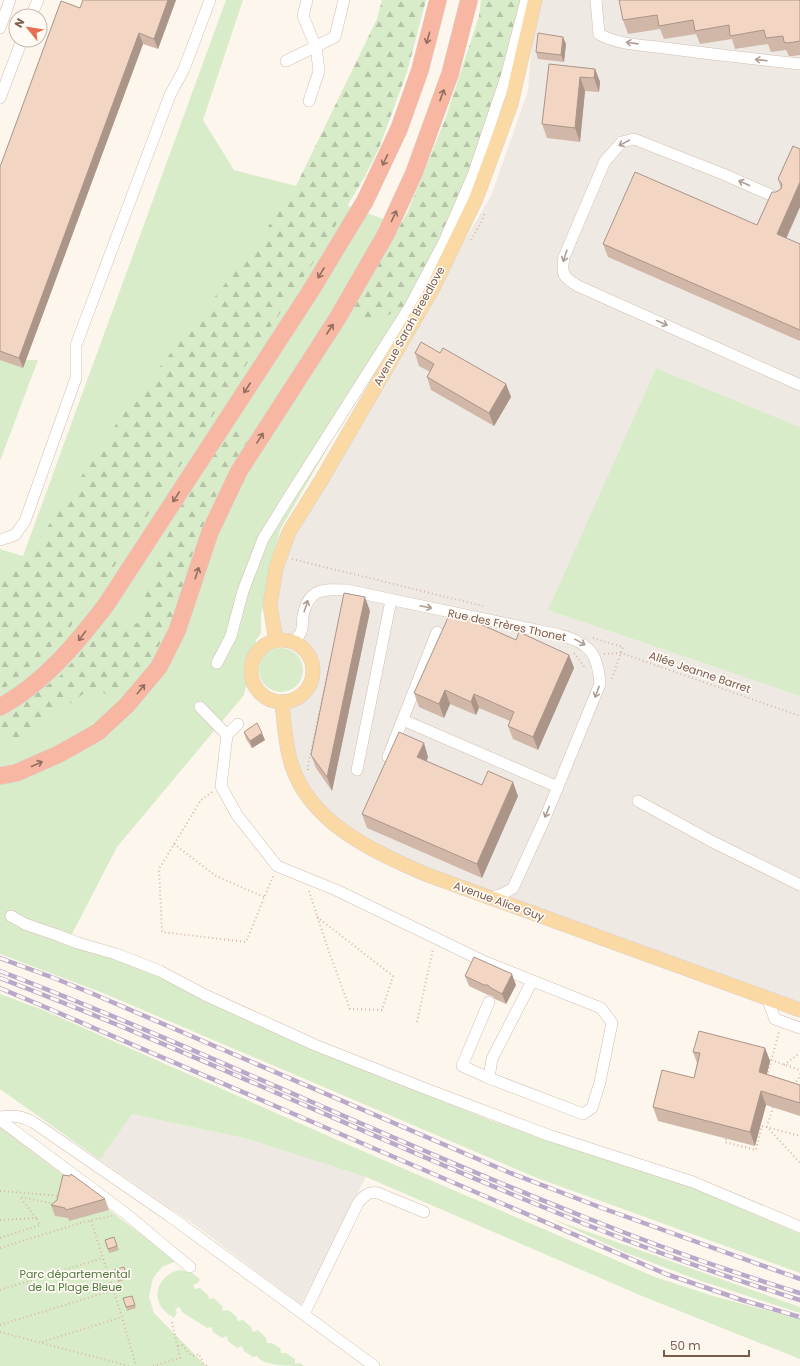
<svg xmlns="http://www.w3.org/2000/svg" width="800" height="1366" font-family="Poppins,sans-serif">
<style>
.industrial{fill:#efe9e4}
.green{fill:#d8ecc9}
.forest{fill:url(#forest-firs)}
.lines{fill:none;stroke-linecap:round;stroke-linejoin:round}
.minor-casing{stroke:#d1beb0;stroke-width:12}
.major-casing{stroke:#dad1cd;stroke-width:15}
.highway-casing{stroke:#dad1cd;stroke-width:18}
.path{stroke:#d9b8a5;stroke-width:2;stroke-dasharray:1 3;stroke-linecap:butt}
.minor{stroke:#fff;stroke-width:11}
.major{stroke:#fbd9a5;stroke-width:14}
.highway{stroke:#f7b7a3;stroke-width:17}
.rail-casing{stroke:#b9a8c9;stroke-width:4.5}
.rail{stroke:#fffaf3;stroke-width:3;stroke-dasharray:9;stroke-linecap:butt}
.wall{fill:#d1b7a8}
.shaded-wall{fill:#aa9588}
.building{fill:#f3d5c3;stroke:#aa9588}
.oneway{stroke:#936e5e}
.oneway2{stroke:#af9d94}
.labels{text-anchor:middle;stroke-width:3.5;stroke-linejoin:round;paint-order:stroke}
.street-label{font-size:11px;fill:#7a5c4d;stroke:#fffaf3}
.park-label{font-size:11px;fill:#537a41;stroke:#fffaf3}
</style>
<defs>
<pattern id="forest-firs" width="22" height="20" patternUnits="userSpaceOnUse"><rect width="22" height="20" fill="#d8ecc9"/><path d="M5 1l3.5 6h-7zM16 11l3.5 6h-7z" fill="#b4c2a5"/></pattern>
</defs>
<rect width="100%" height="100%" fill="#fdf6ec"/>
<g class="industrial">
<path d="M535,0H800V427L656,368L549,610L800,696V1011L517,905L350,836L315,804L291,763L283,712L312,675L305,651L276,641V568L322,479L491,196L528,91Z"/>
<path d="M132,1114L248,1139L366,1177L301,1305L199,1228L100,1160Z"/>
</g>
<g class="green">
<path d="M226,0H243L203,120L234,170L296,186L444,242L411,304L280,530L261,614V633L256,640L244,695L117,847L71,936L36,922L30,930L126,960L447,1103L492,1121L675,1180L800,1234V1273L537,1178L103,993L0,954V549L23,556Z"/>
<path d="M0,360H38L0,461Z"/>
<path d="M656,368L800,427V696L548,610Z"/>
<circle cx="281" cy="670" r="22"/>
<path d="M0,994L43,1010L351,1146L655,1277L713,1296L800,1319V1359L642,1296L366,1177L248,1139L132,1114L100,1160L0,1089Z"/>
<path d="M0,1127L176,1261L162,1267L153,1278L149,1297L154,1313L203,1363L207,1366H0Z"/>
<path d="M552,1219L800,1307V1313L698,1280L624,1252Z"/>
<path d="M180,1270L192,1273L200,1279L198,1283L193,1285L195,1289L200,1288L208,1295L209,1299L214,1298L222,1306L223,1311L228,1310L236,1316L238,1321L243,1320L251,1327L253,1332L258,1330L266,1338L267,1343H272L280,1348L281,1353H286L295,1359V1364L300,1363L304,1366C290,1366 262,1366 257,1356L253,1357L244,1351L242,1346L237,1348L228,1341L227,1336L222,1338L213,1332L212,1327L207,1328L182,1312L180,1307L175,1309L177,1313L174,1318C169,1314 163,1311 160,1305C152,1289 164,1273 180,1270Z"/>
</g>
<g class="forest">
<path d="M382,0H426L407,72L379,148L364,178L316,258L100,588L64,635L18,677L0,692V566L18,571L123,414L254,247L296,186L377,19Z"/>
<path d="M481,0H526L473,175L411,304L380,319L347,320L408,211L446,117L479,16Z"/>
<path d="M235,422L253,434L225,478L209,510L190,561L171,625L144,671L124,694L113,698L93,687L21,738L0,740V720L60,676L112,617L133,625L140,622L145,597L177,510Z"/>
</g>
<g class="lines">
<g class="minor-casing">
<g id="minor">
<path d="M307,0L303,16L316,47L319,71L309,101"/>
<path d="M596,0L599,34C618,45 644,45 665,48C710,54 755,59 800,64"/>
<path d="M31,16L38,0"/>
<path d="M0,28L10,0"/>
<path d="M286,61L335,37L344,0"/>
<path d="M0,98L22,40"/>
<path d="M780,199L723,174L634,139L622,142L605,161L564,257C561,275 563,277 578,286L800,385"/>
<path d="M0,540L15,535L25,521L76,378V345L170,95L184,69L210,0"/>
<path d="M294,643C296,639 299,636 301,632C303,627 302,621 303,616C308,589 322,589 346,590L560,635C590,643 598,654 600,684L545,818L513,888L501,895L489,897"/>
<path d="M217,663L231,636L243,591L263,539L287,500L409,308L444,242L473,175L506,77L526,0"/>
<path d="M200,707L227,735L221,786L237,815L277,866L336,890L483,961L601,1008L612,1023L600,1082L592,1108L583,1114L489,1078L462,1066L489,1002"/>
<path d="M403,720L558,787"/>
<path d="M227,735L238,724"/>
<path d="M388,757L437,632"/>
<path d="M357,770L391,600"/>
<path d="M638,801L711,841L800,885"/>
<path d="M11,916L25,924L57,935L78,943L116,954L160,971L205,995L315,1045L429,1090L548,1135L693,1182L800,1227"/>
<path d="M767,998L775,1019L800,1028"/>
<path d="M489,1078L492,1059L532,981"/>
<path d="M0,1117C13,1115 21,1116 33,1122L171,1217L374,1366"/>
<path d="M0,1120L125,1213L190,1267"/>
<path d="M304,1314L358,1203C364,1196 368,1191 378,1193L424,1212"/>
</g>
</g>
<g class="major-casing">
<g id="major">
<circle cx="282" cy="671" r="31"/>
<path d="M276,641L270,605L276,568L289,532L322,479L433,288L476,199L511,104L535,0"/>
<path d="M282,702C284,722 285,743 291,763C309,823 373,851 425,874L800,1010"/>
</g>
</g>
<g class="highway-casing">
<g id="highway">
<path d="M0,707C44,683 76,644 106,605L310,292L365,201L399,129L420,70L438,0"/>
<path d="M0,776L16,773L59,754L98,732L127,705L159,667L177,631L210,532L239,471L337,319L386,234L414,173L450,74L469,0"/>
</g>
</g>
<g class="path">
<path d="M11,35L16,23"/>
<path d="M471,240L481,223L485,212"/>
<path d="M292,559L483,606"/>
<path d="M593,638L623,647L611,681"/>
<path d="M574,653L586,669"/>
<path d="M604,654L621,653L800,716"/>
<path d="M308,770V765L330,663"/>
<path d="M212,792L201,800L159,869L162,932L246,942L273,876"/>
<path d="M174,844L216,876L264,897"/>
<path d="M309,891L328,949L350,1009L382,1010L393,976L317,917"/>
<path d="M417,1022L433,949"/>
<path d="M771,1060L800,1070"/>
<path d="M784,1065L800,1053"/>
<path d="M767,1076L779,1032"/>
<path d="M793,1084L798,1080L800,1074"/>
<path d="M773,1107L767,1127L800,1136"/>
<path d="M726,1139L725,1142L756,1150L762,1126L767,1127L800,1163"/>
<path d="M0,1191L60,1196V1197"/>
<path d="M0,1220L36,1218L20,1197L56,1204"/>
<path d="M91,1221L122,1317L136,1366"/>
<path d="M0,1238L40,1225L36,1218"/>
<path d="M0,1248L87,1221L112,1216"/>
<path d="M0,1290L103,1258"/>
<path d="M0,1325L113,1290"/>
<path d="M0,1332L129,1366"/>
<path d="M42,1342L122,1317"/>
<path d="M178,1346L182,1345L192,1356L199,1354L203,1363L208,1366"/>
<path d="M153,1366L180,1358L172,1322"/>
</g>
<use href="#minor" class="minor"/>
<use href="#major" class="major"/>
<use href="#highway" class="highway"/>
<g class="rail-casing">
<g id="rail">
<path d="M0,958L54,978L91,993L508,1172L602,1208L800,1279"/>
<path d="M0,971C198,1047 390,1141 587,1218C657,1246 728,1271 800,1293"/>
<path d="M0,978C184,1048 361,1133 543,1207C627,1242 713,1273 800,1300"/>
<path d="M0,988L52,1010L666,1274L742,1300L800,1317"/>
</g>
</g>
<use href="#rail" class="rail"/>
</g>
<g class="wall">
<path d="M176,0L158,49L143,44L23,368L0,360V167L80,8Z"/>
<path d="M619,0H800V55L793,56H789L786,50L771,52L768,44L735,49L732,39L700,44L696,34L664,39L660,29L628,34L623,20Z"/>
<path d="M566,44L564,62L538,59L536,52Z"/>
<path d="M549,64L595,69L600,82L599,92L585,91L580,142L547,138L542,124Z"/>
<path d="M793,146L786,238L800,244V341L608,257L603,244L757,225L776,192L781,189L778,179Z"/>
<path d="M415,353H440L506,384L511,397L494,426L431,390L427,377L430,372L419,366Z"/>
<path d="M370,611L332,791L316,768L311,755Z"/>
<path d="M516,640L569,655L574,668L538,750L513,739L508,726L510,721L479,708L476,715L450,704L444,718L419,707L414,693Z"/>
<path d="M244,732L265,740L252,748L246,739Z"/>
<path d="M428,757L427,761L482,785L518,796L482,878L367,828L362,814Z"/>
<path d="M465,976L516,985L506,1004L495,999L492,996L488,995L469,986Z"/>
<path d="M765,1048L770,1061L767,1074L800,1085V1116L766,1105L755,1146L658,1121L653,1107L694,1078L697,1063L693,1052Z"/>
<path d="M105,1199L109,1210L69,1221L68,1218L55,1216L51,1205Z"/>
<path d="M114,1237L119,1250L109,1253L105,1240Z"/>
<path d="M114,1270L125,1271L127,1279L118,1282Z"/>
<path d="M132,1296L136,1308L127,1311L123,1298Z"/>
</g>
<g class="shaded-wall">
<path d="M168,0H176L158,49L154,39Z"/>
<path d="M139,33L143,44L23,368L19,358Z"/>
<path d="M563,37L566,44L564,62L561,55Z"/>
<path d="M595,69L600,82L599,92L594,78Z"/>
<path d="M580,77L585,91L580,142L575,128Z"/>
<path d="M800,182V207L782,248L777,234Z"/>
<path d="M506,384L511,397L494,426L489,413Z"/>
<path d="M365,597L370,611L332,791L327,777Z"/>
<path d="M569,655L574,668L538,750L533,737Z"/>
<path d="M445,690L450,704L444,718L439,704Z"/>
<path d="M474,694L479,708L476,715L471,702Z"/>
<path d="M262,733L265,740L252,748L250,741Z"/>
<path d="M424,743L428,757L422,771L417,757Z"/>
<path d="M513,782L518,796L482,878L477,864Z"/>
<path d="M512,974L516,985L506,1004L502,994Z"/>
<path d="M765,1048L770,1061L764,1086L759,1072Z"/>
<path d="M761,1091L766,1105L755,1146L750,1132Z"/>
</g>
<g class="building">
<path d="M83,0H168L154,39L139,33L19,358L0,351V167L61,1L80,8Z"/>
<path d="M619,0H800V41L788,43L784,42L783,36L766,38L764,30L730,36L729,25L695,31L693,20L659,26L657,15L623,20Z"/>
<path d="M538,33L563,37L561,55L536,52Z"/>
<path d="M549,64L595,69L594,78L580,77L575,128L542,124Z"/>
<path d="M793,146L800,149V182L777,234L800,244V330L603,244L635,172L757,225L772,192H776L781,189L782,184L778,179Z"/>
<path d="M421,342L440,353L443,348L506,384L489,413L427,377L434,364L415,353Z"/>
<path d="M344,593L365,597L327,777L311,755Z"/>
<path d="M451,611L516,640L519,632L569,655L533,737L508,726L514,712L474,694L471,702L445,690L439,704L414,693Z"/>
<path d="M257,723L262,733L250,741L244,732Z"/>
<path d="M399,732L424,743L417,757L482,785L488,771L513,782L477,864L362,814Z"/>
<path d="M474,957L512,974L502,994L491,988L488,985H484L465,976Z"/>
<path d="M699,1031L765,1048L759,1072L800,1085V1103L761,1091L750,1132L653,1107L662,1070L694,1078L700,1053L693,1052Z"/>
<path d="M71,1174L105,1199L66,1210L65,1208L51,1205L57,1200L63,1175L70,1176Z"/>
<path d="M114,1237L117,1246L108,1249L105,1240Z"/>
<path d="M124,1267L126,1276L116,1278L114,1270Z"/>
<path d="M132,1296L135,1305L126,1307L123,1298Z"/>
</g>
<defs><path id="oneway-shaft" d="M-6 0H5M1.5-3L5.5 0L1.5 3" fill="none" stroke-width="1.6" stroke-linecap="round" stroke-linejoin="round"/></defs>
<g class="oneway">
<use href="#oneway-shaft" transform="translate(428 38) rotate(105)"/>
<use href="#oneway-shaft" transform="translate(442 95) rotate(-70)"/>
<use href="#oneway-shaft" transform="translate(385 160) rotate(116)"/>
<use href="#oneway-shaft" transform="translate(394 216) rotate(-65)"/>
<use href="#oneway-shaft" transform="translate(321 273) rotate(121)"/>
<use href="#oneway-shaft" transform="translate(330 329) rotate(-57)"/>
<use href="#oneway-shaft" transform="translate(247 388) rotate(123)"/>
<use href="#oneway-shaft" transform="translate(260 438) rotate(-58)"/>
<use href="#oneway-shaft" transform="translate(176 497) rotate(123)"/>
<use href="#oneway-shaft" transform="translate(197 573) rotate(-72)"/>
<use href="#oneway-shaft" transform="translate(82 636) rotate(127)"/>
<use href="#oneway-shaft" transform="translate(141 689) rotate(-51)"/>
<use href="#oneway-shaft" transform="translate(37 764) rotate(-24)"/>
</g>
<g class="oneway2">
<use href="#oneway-shaft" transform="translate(632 43) rotate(-172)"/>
<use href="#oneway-shaft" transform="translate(761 60) rotate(-173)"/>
<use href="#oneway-shaft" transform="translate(624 143) rotate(152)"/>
<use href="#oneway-shaft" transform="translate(744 183) rotate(-156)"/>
<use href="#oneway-shaft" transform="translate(565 256) rotate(108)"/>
<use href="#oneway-shaft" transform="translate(662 323) rotate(24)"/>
<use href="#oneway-shaft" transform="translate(306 606) rotate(-72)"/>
<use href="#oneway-shaft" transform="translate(426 607) rotate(12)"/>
<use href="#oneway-shaft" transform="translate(580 642) rotate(29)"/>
<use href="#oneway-shaft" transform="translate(597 692) rotate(110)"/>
<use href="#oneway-shaft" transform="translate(547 812) rotate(112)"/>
</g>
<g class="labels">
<g class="street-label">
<text transform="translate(409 326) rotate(-61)" y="4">Avenue Sarah Breedlove</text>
<text transform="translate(507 625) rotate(12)" y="4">Rue des Frères Thonet</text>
<text transform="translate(700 672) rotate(19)" y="4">Allée Jeanne Barret</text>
<text transform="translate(499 901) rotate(20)" y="4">Avenue Alice Guy</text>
</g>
<g class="park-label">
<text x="75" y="1278">Parc départemental<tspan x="75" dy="13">de la Plage Bleue</tspan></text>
</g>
</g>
<g transform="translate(28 28) rotate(300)"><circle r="19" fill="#fffaf3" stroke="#cabbb1"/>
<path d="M0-3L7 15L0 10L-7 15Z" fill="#e76f51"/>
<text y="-6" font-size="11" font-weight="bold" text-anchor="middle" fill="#7a5c4d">N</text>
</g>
<path d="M664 1350v6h85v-6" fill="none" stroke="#7a5c4d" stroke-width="2"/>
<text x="670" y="1350" font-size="12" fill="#7a5c4d" stroke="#fffaf3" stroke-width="3" paint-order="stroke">50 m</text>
</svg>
